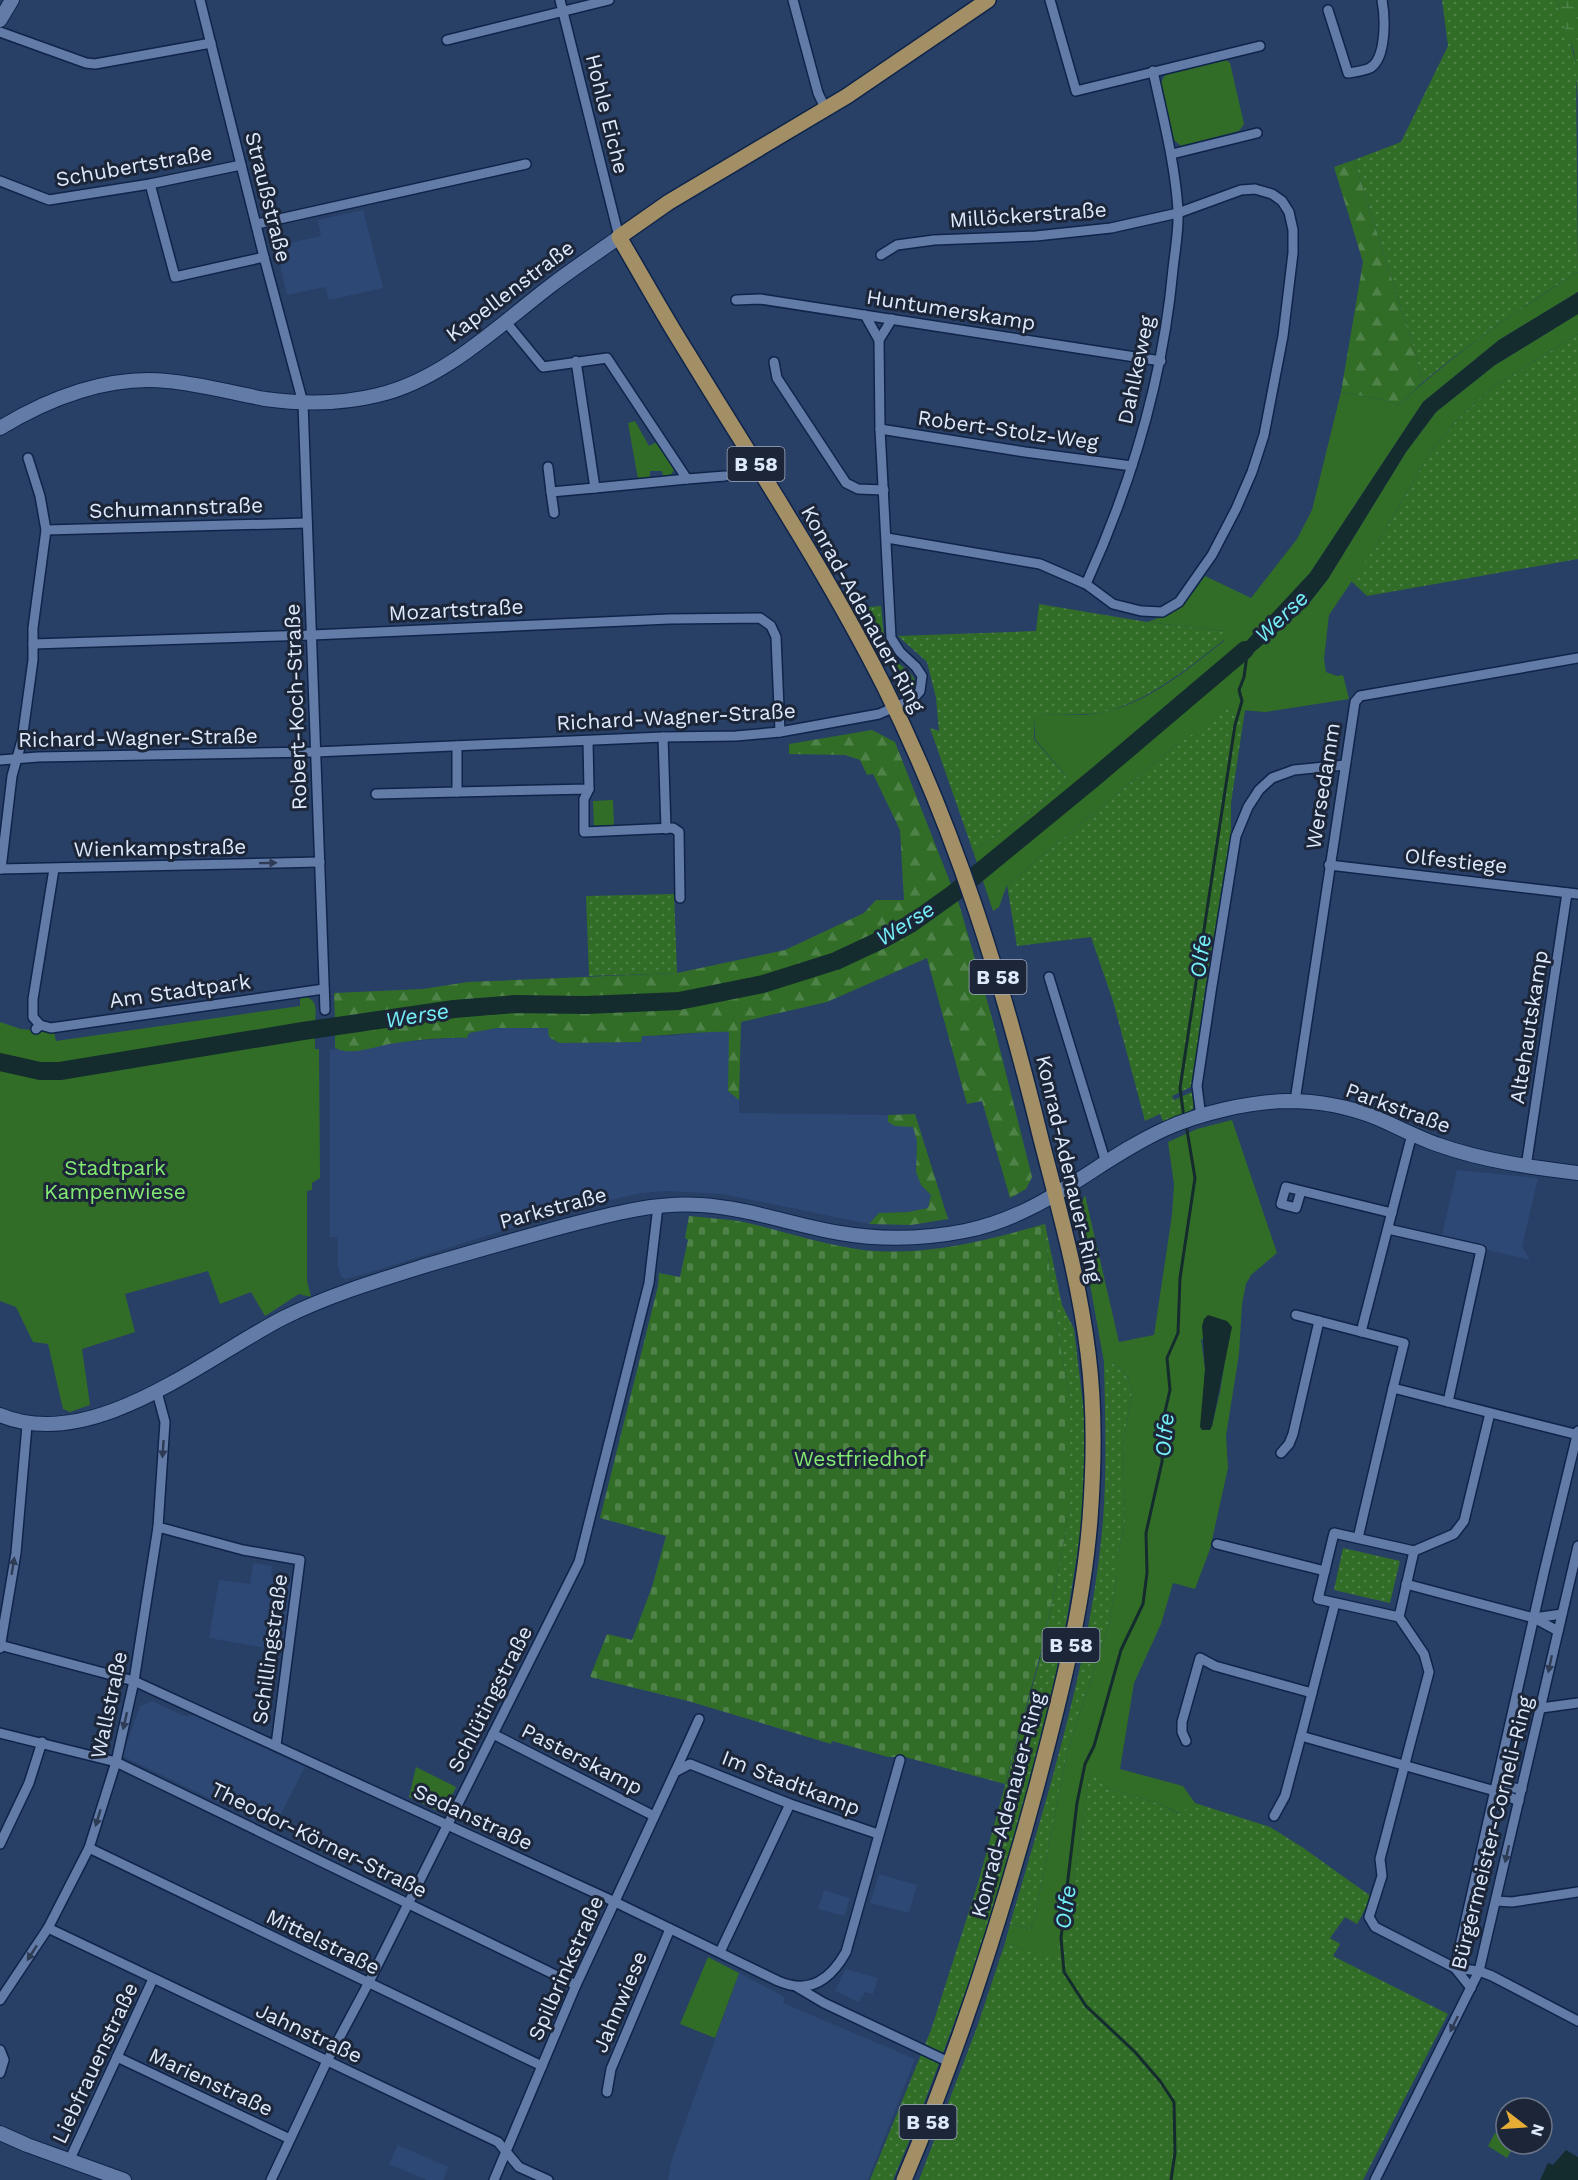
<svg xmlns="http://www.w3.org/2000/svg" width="1578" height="2180" font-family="'Work Sans',sans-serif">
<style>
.built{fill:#2e4875}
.grass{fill:url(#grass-dots)}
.forest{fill:url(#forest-firs)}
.wetland{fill:url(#wetland-marsh)}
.cemetery{fill:url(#cemetery-stones)}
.park{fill:#326d28;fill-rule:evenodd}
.water{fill:#142c2e}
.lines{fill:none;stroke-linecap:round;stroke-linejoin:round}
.stream{stroke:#142c2e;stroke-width:3}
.river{stroke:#142c2e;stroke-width:18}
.street-casing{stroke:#102449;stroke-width:12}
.secondary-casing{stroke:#102449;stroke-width:16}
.primary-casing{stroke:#102449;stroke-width:18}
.street{stroke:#627ba7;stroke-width:9}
.secondary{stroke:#627ba7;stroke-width:14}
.primary{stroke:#a38f66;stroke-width:15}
.oneway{fill:#2e3b54}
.labels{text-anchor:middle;stroke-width:6;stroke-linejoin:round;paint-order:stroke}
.shield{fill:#1c2638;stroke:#a4aec2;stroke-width:1.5}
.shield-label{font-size:20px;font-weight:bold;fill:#dee9fd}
.street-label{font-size:21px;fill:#dee9fd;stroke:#1c2638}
.park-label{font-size:21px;fill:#84ea72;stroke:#1c2638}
.water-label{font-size:22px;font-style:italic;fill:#74eff7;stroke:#1c2638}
</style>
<defs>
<pattern id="grass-dots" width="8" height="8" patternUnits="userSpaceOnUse" patternTransform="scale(1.5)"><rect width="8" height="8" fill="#326d28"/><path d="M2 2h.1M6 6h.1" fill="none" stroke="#4f8248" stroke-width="1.8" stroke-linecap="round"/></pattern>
<pattern id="forest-firs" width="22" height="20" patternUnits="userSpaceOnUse" patternTransform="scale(1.5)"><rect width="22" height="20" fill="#326d28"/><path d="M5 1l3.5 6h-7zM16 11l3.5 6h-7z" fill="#4f8248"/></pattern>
<pattern id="wetland-marsh" width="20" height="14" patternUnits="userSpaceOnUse" patternTransform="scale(1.5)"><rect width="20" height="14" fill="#326d28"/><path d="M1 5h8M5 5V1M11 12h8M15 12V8" fill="none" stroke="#4f8248"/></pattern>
<pattern id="cemetery-stones" width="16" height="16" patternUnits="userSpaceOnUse" patternTransform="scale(1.5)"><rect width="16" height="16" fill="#326d28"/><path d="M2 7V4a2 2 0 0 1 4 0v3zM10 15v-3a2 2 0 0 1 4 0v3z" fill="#4f8248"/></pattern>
</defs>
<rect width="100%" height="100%" fill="#283f66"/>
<g class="built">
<path d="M363,210L383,288L329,300L325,287L287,295L276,246L321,236L318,220Z"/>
<path d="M497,1028H548L553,1041L559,1043L641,1042V1036H670L705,1032H730L728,1091L739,1100V1113L888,1115V1122L913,1127L917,1141L916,1172L921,1185L931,1195L928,1208L908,1212L879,1213L869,1224L723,1194L666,1191L642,1193L560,1211L521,1225L365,1274L346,1279L341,1277L338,1267V1237H330V1049L352,1051L394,1043L450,1038H467L469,1033Z"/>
<path d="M1457,1170L1538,1178L1522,1247L1530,1260L1441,1239Z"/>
<path d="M253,1563L272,1566L271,1577L293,1581L283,1651L209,1638L219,1580L250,1584Z"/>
<path d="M152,1701L184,1716L194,1715L305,1767L273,1829L122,1756L140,1706Z"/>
<path d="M879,1874L917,1885L909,1913L870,1903Z"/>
<path d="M824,1890L850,1898L844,1916L818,1909Z"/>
<path d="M846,1969L878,1978L873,1994L865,1992L859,2002L835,1991Z"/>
<path d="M739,1973L785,1997L783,2003L915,2059L868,2180H668L672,2159Z"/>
<path d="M398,2145L448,2167L443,2180H427L389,2164Z"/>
</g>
<g class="grass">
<path d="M1442,0H1557C1563,23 1574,45 1576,69L1578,272C1524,306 1472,341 1423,382L1415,352L1354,160L1401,142L1448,46Z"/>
<path d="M1578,334V559L1367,596L1351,581L1377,544L1429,454L1456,421L1490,389Z"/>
<path d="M1039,604L1147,622L1224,631V640C1188,668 1150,700 1105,712C1086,716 1054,714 1034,715V739L1069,780L1026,816L973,851L930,728L939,731L936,698L927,662L898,636L1036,631Z"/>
<path d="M881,606C883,622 883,640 890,654C897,665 913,671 916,683L912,687H908L897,681L857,608Z"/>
<path d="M1227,708L1245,710L1231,803V835L1205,990L1193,1086L1172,1096L1174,1100L1192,1092L1194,1107L1190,1112L1163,1122L1160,1114L1145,1121L1113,1001L1091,937L1017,946L1007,885L1170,750Z"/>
<path d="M674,894L677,973L589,976L586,896Z"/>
<path d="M1045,1224L1062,1305L1074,1329L1084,1413L1085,1464L1083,1517L1067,1618L1051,1699L1018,1826L989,1923L965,1994L917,2122L893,2180H870L931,2030L978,1883L1040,1659L1058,1574L1070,1506V1399L1059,1340L1046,1242L1041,1225Z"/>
<path d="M1104,1362H1110L1118,1367L1128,1378L1132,1393L1123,1445L1125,1523L1117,1558V1575L1109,1624L1067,1753L1035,1917L1030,1929L1010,1924C1048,1793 1091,1659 1103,1521C1107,1468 1105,1415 1104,1362Z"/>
<path d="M1343,1548L1400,1561L1390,1603L1334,1590Z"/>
<path d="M1090,1770L1107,1788L1157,1803L1178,1813L1195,1803L1270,1827L1302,1847L1372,1897L1357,1924L1345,1917L1330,1938L1340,1944L1333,1956L1448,2014L1363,2180H919L977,2027L1005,1943L1054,1957L1070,1908Z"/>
</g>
<g class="forest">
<path d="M1354,160L1415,352L1423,382L1399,405L1384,400L1341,392L1363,262L1334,167Z"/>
<path d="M872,730L895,742L952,887C938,897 924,910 909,919C844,961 754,987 678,997C623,1004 566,997 510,1001C451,1005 393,1016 335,1020L334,993L423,989L468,982L677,973L785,950L864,913L876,900H904L900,830L873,774L867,775L860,760L845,755L789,754V744Z"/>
<path d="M957,897L992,1018L1032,1177L1026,1189L1010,1198L982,1101L967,1104L927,958L827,1002L741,1022L739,1100L728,1091L729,1032C700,1031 671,1036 642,1036L641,1042L559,1043L549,1037L548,1028H497L469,1033L467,1038C443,1037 419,1040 396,1043C377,1045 353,1057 335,1048V1034L455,1013L514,1008L587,1009L678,1006L764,988L838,965L887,943L916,926Z"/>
<path d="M915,1114L948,1219L911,1225L869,1224L879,1213L908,1212L928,1208L931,1195L921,1185L916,1172L917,1141L913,1127L895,1126L888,1122V1115Z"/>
</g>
<path class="wetland" d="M1557,0H1578V101L1574,51L1565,29Z"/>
<path class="cemetery" d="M689,1216C707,1218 726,1219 744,1222C781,1231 818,1243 856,1249C917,1258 982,1242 1041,1225L1046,1242L1059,1340L1070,1399V1506L1058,1574L1042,1648L1005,1784L905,1757H888L832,1741L831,1744L688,1701L590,1677L607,1634L632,1640L652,1587L666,1536L600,1518L658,1286L659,1273L680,1277L688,1240L685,1238Z"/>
<g class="park">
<path d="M1226,60L1230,63L1244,124L1239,131L1181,146L1174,140L1161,83L1165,75Z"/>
<path d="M1578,272V292L1499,340L1423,402L1310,573L1245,643L1229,665L1254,652L1306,607L1328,579L1406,452L1436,412L1495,365L1578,314V334L1490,389L1456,421L1429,454L1377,544L1329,615L1324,659L1326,672L1337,676L1343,675L1349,699L1266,712L1227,709L1170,750L1007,885L999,907L993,911L973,851L1026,816L1069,780L1035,739L1034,715C1055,714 1086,717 1104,712C1150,702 1188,669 1224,641V631L1147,622C1179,611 1186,603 1205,576L1251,598L1297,539L1312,510L1341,392L1384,400L1399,405C1454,353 1515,312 1578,272Z"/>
<path d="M635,421L649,446L657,442L674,470L670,476H663L662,471H650V478L638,479L628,423Z"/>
<path d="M613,800L614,825L594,826L593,801Z"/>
<path d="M307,997C319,1002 315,1013 315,1025L60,1065H41L0,1056V1022L21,1029L54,1032L56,1041L300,1006V998Z"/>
<path d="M315,1036V1049H319L320,1178L312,1183V1190L307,1191V1281L311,1297L299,1294L265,1316L251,1292L220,1304L208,1271L125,1294L135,1332L82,1349L90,1405L70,1412L63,1409L48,1344L33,1342L16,1307L0,1301V1068L40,1076L60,1077Z"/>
<path d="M1232,1120L1277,1253L1251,1275L1246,1284L1242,1304L1239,1354L1226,1436L1228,1468L1210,1549L1195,1589L1173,1583L1161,1624L1134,1683L1120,1769L1183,1786L1195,1803L1179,1813L1157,1803L1107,1788L1090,1771L1070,1908L1064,1935L1054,1958L1005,1943L1010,1924L1030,1929L1035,1917L1067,1753L1109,1624L1117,1575V1558L1125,1523L1123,1445L1132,1393L1128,1378L1118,1367L1110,1362H1104L1077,1212L1085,1195L1119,1342L1154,1335L1172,1215L1174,1184L1168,1142L1197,1129ZM1201,1339L1226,1354L1220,1392L1212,1426L1203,1404L1205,1369Z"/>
<path d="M416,1767L456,1787L445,1809L438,1811L409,1797Z"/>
<path d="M708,1957L739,1973L715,2038L680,2024Z"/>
<path d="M1495,2133L1506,2139V2144H1515L1507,2158L1488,2146Z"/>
</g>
<g class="water">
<path d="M1578,292V314L1495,365L1436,412L1406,452L1328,579L1306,607L1254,652L1228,667L1240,648L1310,573L1423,402L1499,340Z"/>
<path d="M1208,1315L1227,1321L1232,1327L1212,1426L1210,1430H1202L1200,1427L1205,1369L1202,1326L1204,1319Z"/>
<path d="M1566,2150L1578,2157V2180H1540L1548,2163L1553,2165Z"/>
</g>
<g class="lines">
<g class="stream">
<path d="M1184,1118L1180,1088L1235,725L1242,701L1239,690L1244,677L1247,655"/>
<path d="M1171,2180L1175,2153L1174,2102L1160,2081L1135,2052L1086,2006L1064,1972L1061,1938L1077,1803L1085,1764L1094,1746L1121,1650L1143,1604L1147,1573L1146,1533L1162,1462L1164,1416L1170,1390L1167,1358L1178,1333L1180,1278L1195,1178L1186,1124"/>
</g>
<path class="river" d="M0,1062L40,1071H60L303,1031L454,1009L515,1004L586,1005L679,1001L763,984L836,961L883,939L912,923L954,893L1094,778L1245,650"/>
<g class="street-casing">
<g id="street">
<path d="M200,0L264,257L303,403L325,1010"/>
<path d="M560,0L619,237"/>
<path d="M793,0L818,93L826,110"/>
<path d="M1050,0L1076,91L1260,46"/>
<path d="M1328,10L1348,73C1354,72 1364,71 1370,68C1387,58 1385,16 1382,0"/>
<path d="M0,32L86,63L95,64L211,43"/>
<path d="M447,40L609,0"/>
<path d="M1172,154L1257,133"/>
<path d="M0,181L49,200L150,184L241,165"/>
<path d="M150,184L175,277L264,257"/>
<path d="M257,224L526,164"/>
<path d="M881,255L897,245L934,240L1036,236L1111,228L1178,213L1241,190L1255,189L1272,194L1282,201L1289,212L1293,230V253L1283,336L1264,435L1252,472L1236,509L1212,555L1179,602L1162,612L1141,611L1113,604L1086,584L1040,564L887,538"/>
<path d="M736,300L760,299L1161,361"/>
<path d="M506,322L543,367L607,358L687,479L595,488L576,361"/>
<path d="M879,340L892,319"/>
<path d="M774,362L777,378L846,483L858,489L884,490"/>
<path d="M880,429L1025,452L1132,466"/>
<path d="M548,467L551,492"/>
<path d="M687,479L725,476"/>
<path d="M554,513L551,492L595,488"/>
<path d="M46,530L307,523"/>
<path d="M1086,584C1131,485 1163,379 1173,269C1175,250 1179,230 1178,210C1175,163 1163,118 1153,71"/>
<path d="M33,644L312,635L669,619L760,618L771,626L776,637L780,732"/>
<path d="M663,737L666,829"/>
<path d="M0,760L38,757L315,752L663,737L736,736L780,732L879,714L913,699L920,691L922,676L916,667L900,652L891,638L880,429L879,340L865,315"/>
<path d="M589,789L584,799V832L673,828L679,832L680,898"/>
<path d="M457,792L589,789L588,741"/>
<path d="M376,794L457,792V746"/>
<path d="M1329,865L1578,894"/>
<path d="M0,869L320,862"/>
<path d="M1,869L12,776L22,740L33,660V628L46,530L40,496L28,458"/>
<path d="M1049,977L1106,1163"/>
<path d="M40,1025L33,1017V999L54,869"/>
<path d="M36,1029L40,1025L51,1028L324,989"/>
<path d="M1295,1101L1355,702L1360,696L1578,658"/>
<path d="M1201,1117L1197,1086L1211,992L1236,836L1248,807L1259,790L1272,778L1294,770L1345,765"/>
<path d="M1526,1167L1567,893"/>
<path d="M1301,1191L1296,1208L1281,1204L1286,1187L1392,1213"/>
<path d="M1388,1229L1481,1250L1448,1402"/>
<path d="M1296,1315L1404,1343L1393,1388L1578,1435"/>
<path d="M1361,1332L1412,1134"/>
<path d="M1281,1453L1289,1444L1293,1434L1319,1321"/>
<path d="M158,1527L243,1550L300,1560L276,1745"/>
<path d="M1358,1538L1393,1388"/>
<path d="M1217,1544L1325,1571"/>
<path d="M1414,1551L1454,1534L1464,1521L1490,1413"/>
<path d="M1406,1584L1534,1618L1558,1631"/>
<path d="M1335,1603L1301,1736L1495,1791L1519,1801"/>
<path d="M1399,1617L1318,1599L1334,1533L1414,1551L1399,1617L1424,1654L1429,1672L1380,1859L1382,1876L1369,1917L1375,1927L1455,1968L1479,1971L1492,1976L1578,2021"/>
<path d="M1534,1618L1562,1614"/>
<path d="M0,1645L134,1681L615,1902L778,1981C810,1995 831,1979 846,1952L900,1760"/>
<path d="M0,1648L16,1553L27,1425"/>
<path d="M1541,1708L1578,1703"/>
<path d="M0,1733L116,1762L576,1985"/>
<path d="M493,1734L654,1816"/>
<path d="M1186,1741L1182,1732V1722L1200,1658L1215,1666L1312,1693"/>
<path d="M675,1772L699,1719"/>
<path d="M1495,1791L1507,1787L1522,1789"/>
<path d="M1274,1816L1285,1796L1301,1736"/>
<path d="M0,1844L29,1783L42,1742"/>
<path d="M89,1848L542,2066"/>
<path d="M1496,1901L1512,1902L1578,1892"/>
<path d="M48,1928L498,2142L519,2167L548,2180"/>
<path d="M720,1952L790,1804"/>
<path d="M1455,1968L1544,1572L1578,1431"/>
<path d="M1455,1968L1471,1988"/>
<path d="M797,1987L824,2003L951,2063"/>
<path d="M0,2000L48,1928L89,1848L116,1762L134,1681L158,1527L165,1422L157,1392"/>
<path d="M0,2050L4,2060L0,2073"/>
<path d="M117,2057L290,2139"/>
<path d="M607,2092L611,2069L670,1929"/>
<path d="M69,2161L153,1979"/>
<path d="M271,2180L327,2061L368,1984L579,1562L649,1283L658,1206"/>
<path d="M494,2180L576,1985L675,1772L690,1764L790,1804L878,1834"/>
<path d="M1375,2180L1479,1971L1578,1546"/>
</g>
</g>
<g class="secondary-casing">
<g id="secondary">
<path d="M0,20L12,0"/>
<path d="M0,428C49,398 109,375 167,381C201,384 233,393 265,399C302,404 342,404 378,395C444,380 500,324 553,284C574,268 597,253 619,237"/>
<path d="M0,1415C92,1454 205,1358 283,1318C327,1296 376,1281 424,1266C472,1252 520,1238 569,1225C612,1214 655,1202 701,1205C748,1208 793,1225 840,1233C881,1240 924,1239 965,1231C1045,1215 1095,1161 1165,1129C1200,1113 1249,1102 1287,1101C1317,1101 1350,1107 1377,1118C1398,1127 1418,1138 1439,1145C1484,1161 1530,1167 1578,1173"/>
<path d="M0,2133L27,2145L124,2180"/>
</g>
</g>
<g class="primary-casing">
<path id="primary" d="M904,2180C958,2052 1001,1919 1037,1785C1060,1698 1083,1609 1090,1519C1094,1465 1095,1407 1088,1353C1079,1280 1059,1209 1041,1139C1003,983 956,830 884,686C826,571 755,464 688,354C664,316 642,276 619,237L669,202L847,96L988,0"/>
</g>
<use href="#street" class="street"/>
<use href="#secondary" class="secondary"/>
<use href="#primary" class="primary"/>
</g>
<defs><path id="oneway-solid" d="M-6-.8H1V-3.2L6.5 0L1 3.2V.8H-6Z" transform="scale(1.5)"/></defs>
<g class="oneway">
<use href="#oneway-solid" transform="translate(268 863) rotate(-1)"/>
<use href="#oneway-solid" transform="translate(163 1449) rotate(94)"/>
<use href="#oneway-solid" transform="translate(13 1566) rotate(-81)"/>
<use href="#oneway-solid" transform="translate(1550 1664) rotate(102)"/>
<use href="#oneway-solid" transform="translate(125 1721) rotate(103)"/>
<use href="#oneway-solid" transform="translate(98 1818) rotate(107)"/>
<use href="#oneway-solid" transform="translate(1507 1854) rotate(103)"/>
<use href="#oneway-solid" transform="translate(32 1953) rotate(123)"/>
<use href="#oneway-solid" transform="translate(1454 2024) rotate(116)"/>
</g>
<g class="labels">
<g class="shield">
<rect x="727.5" y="447" width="57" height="34" rx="4.5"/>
<rect x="969.5" y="960" width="57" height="34" rx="4.5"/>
<rect x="1042.5" y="1628" width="57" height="34" rx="4.5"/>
<rect x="899.5" y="2105" width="57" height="34" rx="4.5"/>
</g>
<g class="shield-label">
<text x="756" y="471">B 58</text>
<text x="998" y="984">B 58</text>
<text x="1071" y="1652">B 58</text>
<text x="928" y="2129">B 58</text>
</g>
<g class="street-label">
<text transform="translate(607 114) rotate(76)" y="7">Hohle Eiche</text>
<text transform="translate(134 166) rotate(-10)" y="7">Schubertstraße</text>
<text transform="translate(268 197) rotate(76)" y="7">Straußstraße</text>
<text transform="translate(1028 215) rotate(-4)" y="7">Millöckerstraße</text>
<text transform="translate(510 291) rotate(-37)" y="7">Kapellenstraße</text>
<text transform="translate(951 310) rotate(9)" y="7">Huntumerskamp</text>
<text transform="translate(1136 370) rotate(-78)" y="7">Dahlkeweg</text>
<text transform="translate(1008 430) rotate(8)" y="7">Robert-Stolz-Weg</text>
<text transform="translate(176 508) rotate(-2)" y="7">Schumannstraße</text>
<text transform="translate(863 609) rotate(61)" y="7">Konrad-Adenauer-Ring</text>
<text transform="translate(456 610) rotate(-3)" y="7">Mozartstraße</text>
<text transform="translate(296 707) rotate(-92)" y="7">Robert-Koch-Straße</text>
<text transform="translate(676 717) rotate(-3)" y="7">Richard-Wagner-Straße</text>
<text transform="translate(138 738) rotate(-1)" y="7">Richard-Wagner-Straße</text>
<text transform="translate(1323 786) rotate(-81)" y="7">Wersedamm</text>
<text transform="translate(160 848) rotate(-1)" y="7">Wienkampstraße</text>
<text transform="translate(1456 861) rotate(6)" y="7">Olfestiege</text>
<text transform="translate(180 991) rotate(-8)" y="7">Am Stadtpark</text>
<text transform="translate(1529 1027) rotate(-81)" y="7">Altehautskamp</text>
<text transform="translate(1398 1108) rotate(20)" y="7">Parkstraße</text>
<text transform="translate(1069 1169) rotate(77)" y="7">Konrad-Adenauer-Ring</text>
<text transform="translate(553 1208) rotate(-15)" y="7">Parkstraße</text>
<text transform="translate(270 1649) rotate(-82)" y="7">Schillingstraße</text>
<text transform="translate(490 1699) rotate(-63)" y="7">Schlütingstraße</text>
<text transform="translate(109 1705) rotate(-78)" y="7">Wallstraße</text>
<text transform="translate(582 1759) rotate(27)" y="7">Pasterskamp</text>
<text transform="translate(791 1783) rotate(21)" y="7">Im Stadtkamp</text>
<text transform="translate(1008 1805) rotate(-75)" y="7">Konrad-Adenauer-Ring</text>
<text transform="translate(473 1817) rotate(25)" y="7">Sedanstraße</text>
<text transform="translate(1492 1833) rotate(-76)" y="7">Bürgermeister-Corneli-Ring</text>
<text transform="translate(319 1840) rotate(26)" y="7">Theodor-Körner-Straße</text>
<text transform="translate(323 1942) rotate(26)" y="7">Mittelstraße</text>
<text transform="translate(566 1968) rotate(-66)" y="7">Spilbrinkstraße</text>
<text transform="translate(620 2002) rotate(-67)" y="7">Jahnwiese</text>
<text transform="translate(309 2033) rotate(25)" y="7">Jahnstraße</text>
<text transform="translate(95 2063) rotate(-65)" y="7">Liebfrauenstraße</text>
<text transform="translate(211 2082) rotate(25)" y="7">Marienstraße</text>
</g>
<g class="park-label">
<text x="115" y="1175">Stadtpark<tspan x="115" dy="24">Kampenwiese</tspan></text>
<text x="860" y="1466">Westfriedhof</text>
</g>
<g class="water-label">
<text transform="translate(1281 616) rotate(-44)" y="8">Werse</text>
<text transform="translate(905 923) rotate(-32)" y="8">Werse</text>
<text transform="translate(1200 956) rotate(-81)" y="8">Olfe</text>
<text transform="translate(417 1015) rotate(-9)" y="8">Werse</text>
<text transform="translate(1164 1435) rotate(-85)" y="8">Olfe</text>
<text transform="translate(1065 1907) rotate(-82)" y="8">Olfe</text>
</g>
</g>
<g transform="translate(1524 2126) rotate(107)"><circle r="28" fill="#1c2638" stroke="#6a7487" stroke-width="1.5"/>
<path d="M0-4.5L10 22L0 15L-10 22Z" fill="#e6ac36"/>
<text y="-9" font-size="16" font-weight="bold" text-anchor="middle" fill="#dee9fd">N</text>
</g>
</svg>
